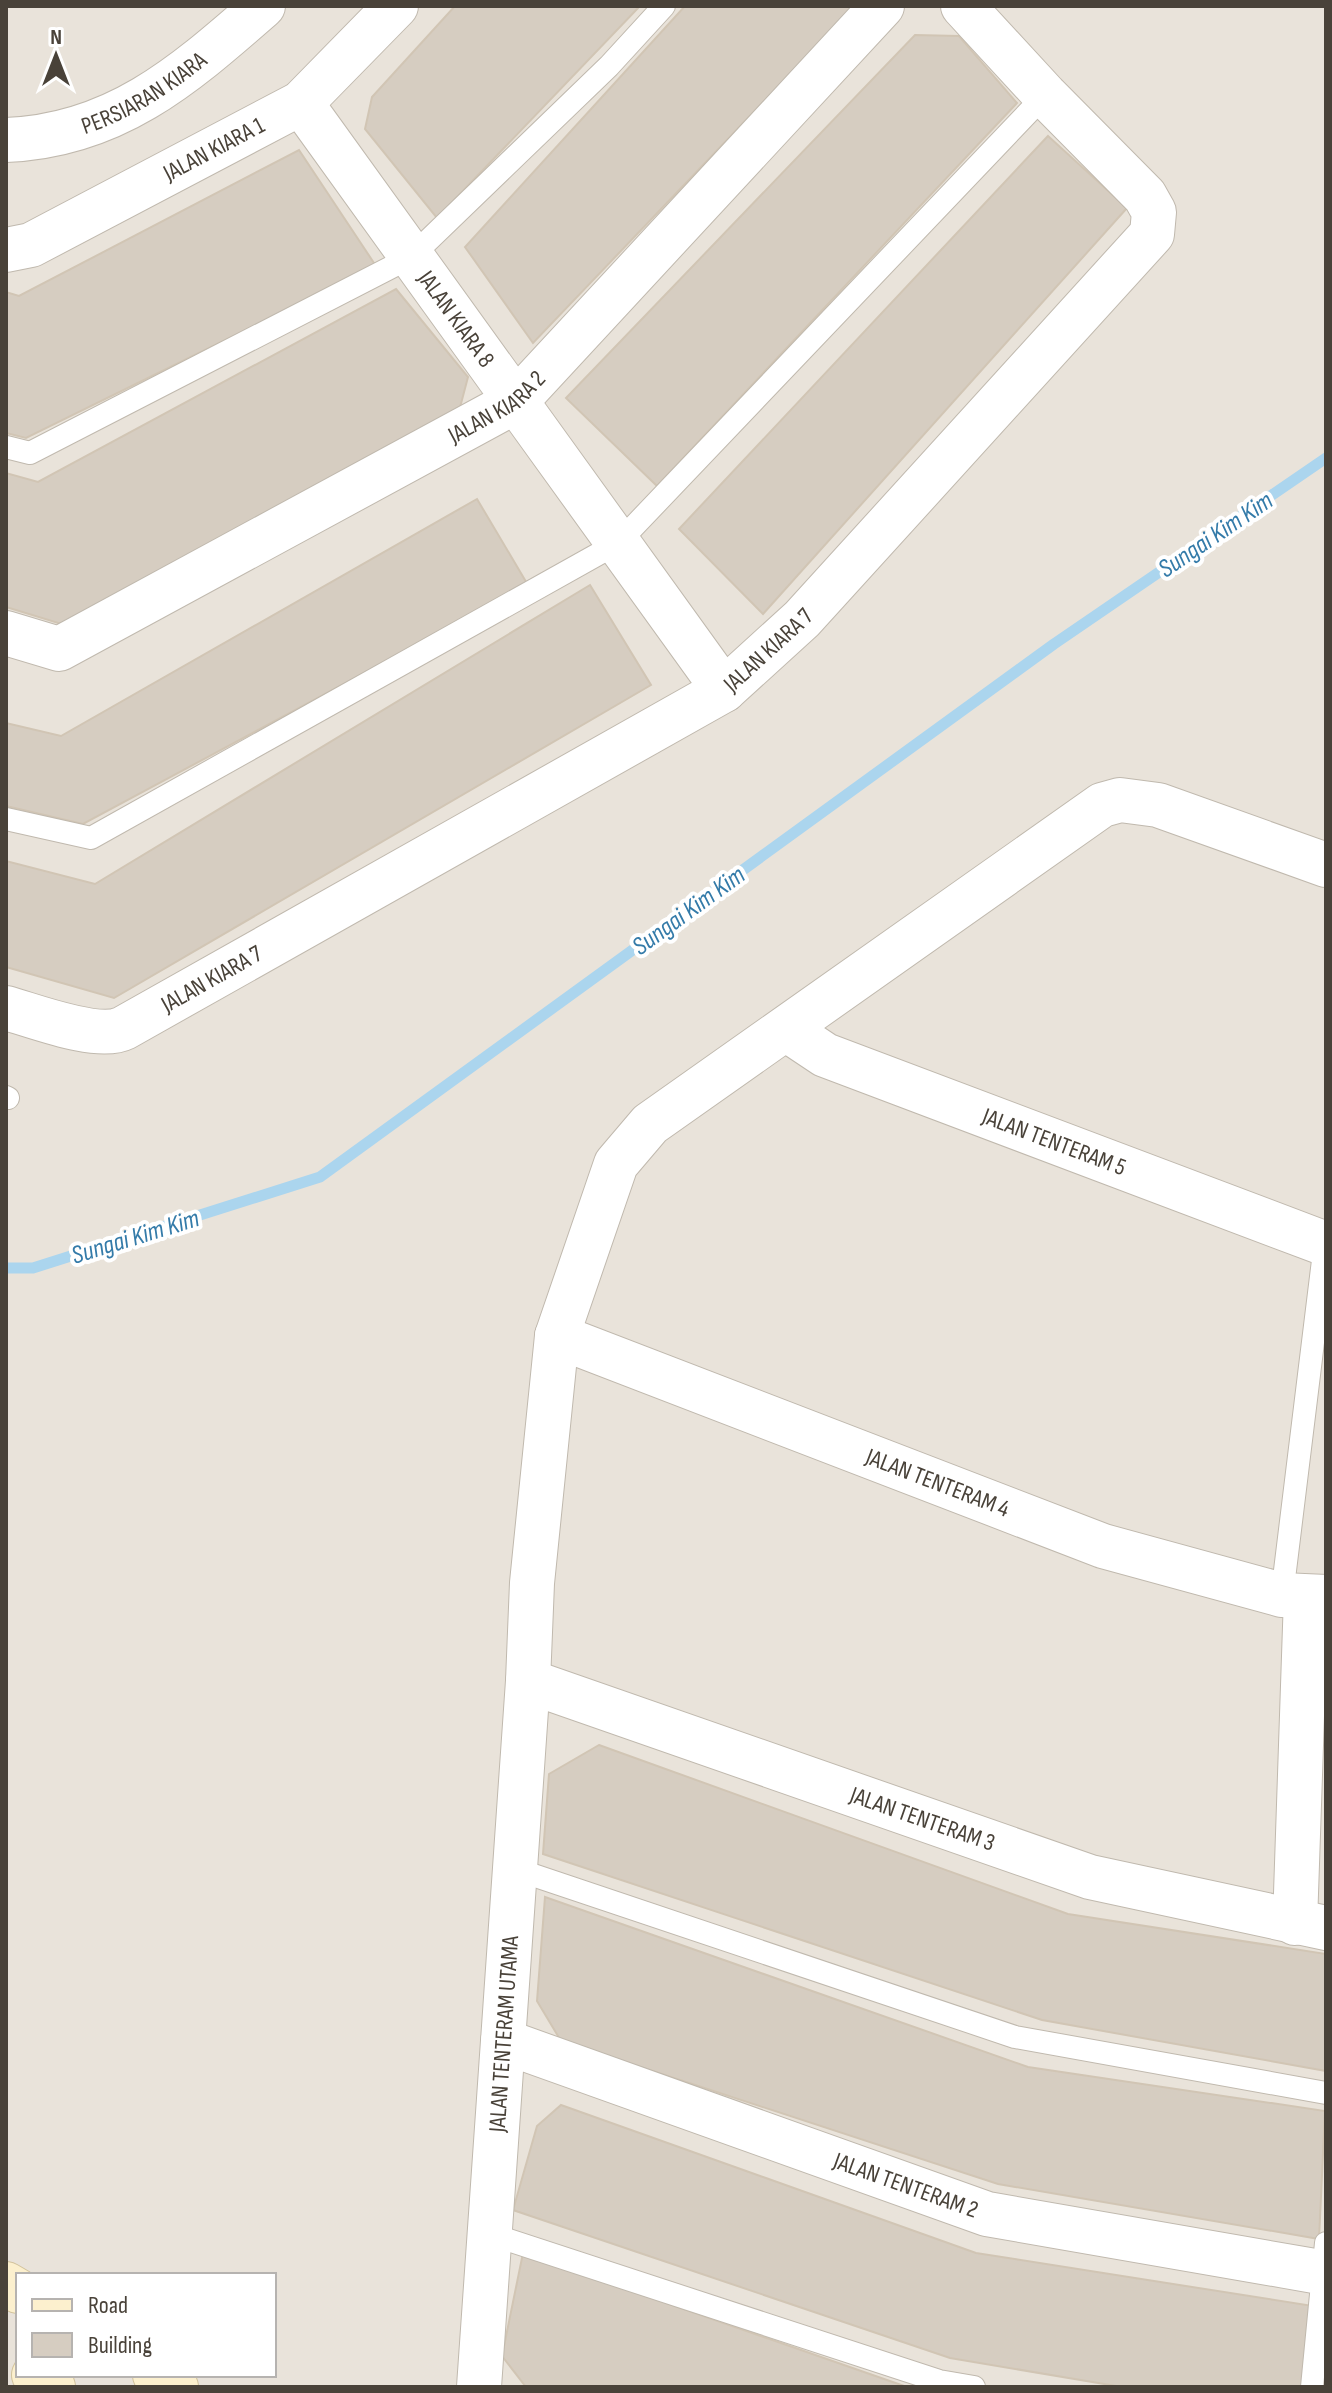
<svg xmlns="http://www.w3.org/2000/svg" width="1332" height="2393" font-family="'Sofia Sans Condensed',sans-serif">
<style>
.residential{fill:#e9e3da;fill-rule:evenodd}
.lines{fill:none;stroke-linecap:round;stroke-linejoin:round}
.stream{stroke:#abd5ee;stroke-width:11}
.building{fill:#d6cdc1;stroke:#d1c5b4;stroke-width:2}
.lane-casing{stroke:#c0b9ae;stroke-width:24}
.street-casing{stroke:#c0b9ae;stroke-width:46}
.secondary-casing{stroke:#d2c39d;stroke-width:46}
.lane{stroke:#fff;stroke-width:22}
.street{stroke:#fff;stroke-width:44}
.secondary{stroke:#fcf0ce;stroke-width:44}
.labels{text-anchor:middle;stroke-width:8;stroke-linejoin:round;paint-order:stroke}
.street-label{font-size:24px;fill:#494239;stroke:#fff}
.water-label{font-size:26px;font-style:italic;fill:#347ba9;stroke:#fff}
</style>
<rect width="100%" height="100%" fill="#f5f2eb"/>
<path class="residential" d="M6,6H1326V2387H6ZM18,2275H274V2375H18Z"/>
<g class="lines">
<path class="stream" d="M6,1268H33L320,1177L1054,644L1326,458"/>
</g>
<g class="building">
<path d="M455,6H640L437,218L365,129L372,97Z"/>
<path d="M685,6H855L533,343L465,247Z"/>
<path d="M915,35L959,36L1017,103L657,486L566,398Z"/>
<path d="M1048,136L1127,208L763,614L679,529Z"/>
<path d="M299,150L376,266L26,438L6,433V292L19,296Z"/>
<path d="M396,289L468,377L458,415L68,626L6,607V473L38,482Z"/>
<path d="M477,499L528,585L83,824L6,806V723L61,736Z"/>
<path d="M590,585L651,685L114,998L6,967V861L95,884Z"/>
<path d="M599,1745L1068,1914L1326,1954V2071L1042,2020L543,1854L549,1774Z"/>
<path d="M545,1897L1028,2067L1325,2111L1319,2239L998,2184L561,2041L537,2001Z"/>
<path d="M561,2105L976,2253L1313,2306L1302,2387H1122L950,2358L513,2210L537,2126Z"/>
<path d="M523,2253L907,2387H526L502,2356Z"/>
</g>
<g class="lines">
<g class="lane-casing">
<g id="lane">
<path d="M6,447L30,453L411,257L609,66L664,6"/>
<path d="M6,819L91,838L618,543L1045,95"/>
<path d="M6,1097L8,1098"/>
<path d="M1282,1595L1326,1236"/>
<path d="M515,1869L1015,2037L1326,2093"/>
<path d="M490,2234L939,2381L974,2387"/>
<path d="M1312,2387L1326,2243"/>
</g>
</g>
<g class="street-casing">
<g id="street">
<path id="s1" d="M301,103L724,690"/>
<path id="s2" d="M6,140C116,136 185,74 263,6"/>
<path id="s3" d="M6,250L31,245L301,103L396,6"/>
<path id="s4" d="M6,633L59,649L516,401L882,6"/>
<path id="s5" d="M6,1008C35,1016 98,1041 124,1028L724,690L802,619L1152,234L1154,212L1145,196L1045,95L963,6"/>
<path id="s6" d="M786,1029L825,1055L1326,1244"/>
<path id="s7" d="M557,1336L1103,1546L1282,1595L1326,1597"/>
<path id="s8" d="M528,1681L1090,1877L1326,1928"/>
<path d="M1295,1923L1306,1597"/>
<path id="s9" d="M503,2041L987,2214L1326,2273"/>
<path id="s10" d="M479,2387L528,1681L532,1583L557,1336L616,1164L650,1124L1102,805L1120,800L1158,805L1326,865"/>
</g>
</g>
<g class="secondary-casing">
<g id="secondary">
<path d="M6,2284L18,2291"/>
<path d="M34,2375L53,2387"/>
<path d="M155,2375L176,2387"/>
</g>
</g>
<use href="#lane" class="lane"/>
<use href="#street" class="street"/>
<use href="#secondary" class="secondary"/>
</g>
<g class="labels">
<g class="street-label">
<text dy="8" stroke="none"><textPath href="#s2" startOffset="148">PERSIARAN KIARA</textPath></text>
<text dy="8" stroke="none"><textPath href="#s3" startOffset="232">JALAN KIARA 1</textPath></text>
<text dy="8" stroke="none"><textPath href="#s1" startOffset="266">JALAN KIARA 8</textPath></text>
<text dy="8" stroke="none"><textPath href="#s4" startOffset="556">JALAN KIARA 2</textPath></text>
<text dy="8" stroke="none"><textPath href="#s5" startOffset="870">JALAN KIARA 7</textPath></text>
<text dy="8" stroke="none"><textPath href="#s5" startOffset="222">JALAN KIARA 7</textPath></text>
<text dy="8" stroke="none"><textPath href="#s6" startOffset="292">JALAN TENTERAM 5</textPath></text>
<text dy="8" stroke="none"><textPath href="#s7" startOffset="408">JALAN TENTERAM 4</textPath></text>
<text dy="8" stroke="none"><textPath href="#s8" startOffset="418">JALAN TENTERAM 3</textPath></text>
<text dy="8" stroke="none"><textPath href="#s10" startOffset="354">JALAN TENTERAM UTAMA</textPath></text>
<text dy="8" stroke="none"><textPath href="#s9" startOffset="428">JALAN TENTERAM 2</textPath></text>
</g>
<g class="water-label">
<text transform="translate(1215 534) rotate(-34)" y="9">Sungai Kim Kim</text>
<text transform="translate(688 910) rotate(-36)" y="9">Sungai Kim Kim</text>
<text transform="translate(135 1236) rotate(-17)" y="9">Sungai Kim Kim</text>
</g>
</g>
<rect width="1332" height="2393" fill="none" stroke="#494239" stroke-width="16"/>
<rect x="16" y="2273" width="260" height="104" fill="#ffffff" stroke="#b6b3b0" stroke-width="2"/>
<rect x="32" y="2299" width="40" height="12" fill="#fcf0ce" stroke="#b6b3b0" stroke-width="2"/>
<text x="88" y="2313" font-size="24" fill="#494239">Road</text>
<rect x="32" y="2333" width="40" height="24" fill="#d6cdc1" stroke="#b6b3b0" stroke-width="2"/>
<text x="88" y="2353" font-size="24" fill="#494239">Building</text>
<g transform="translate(56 56)" stroke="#ffffff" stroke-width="6" paint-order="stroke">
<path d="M0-6L14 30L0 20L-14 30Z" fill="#494239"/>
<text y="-12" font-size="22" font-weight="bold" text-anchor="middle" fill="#494239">N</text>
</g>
</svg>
